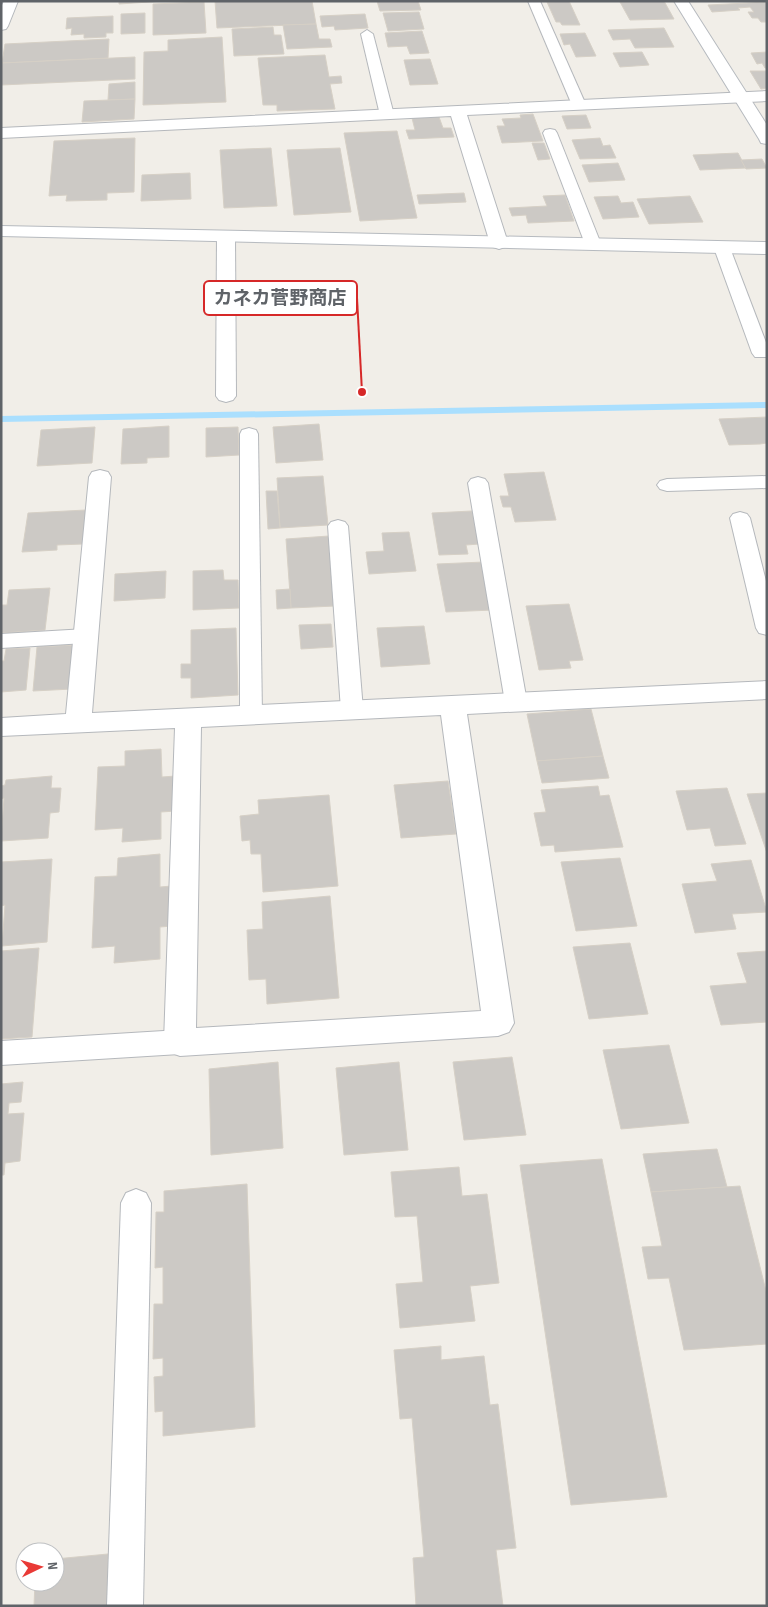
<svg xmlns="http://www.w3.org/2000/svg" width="768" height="1607" font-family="'Sofia Sans Condensed','Noto Sans JP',sans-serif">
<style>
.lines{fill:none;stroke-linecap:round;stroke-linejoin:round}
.stream{fill:#aadffe;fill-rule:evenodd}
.building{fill:#ccc9c5;stroke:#d6d0c6}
.lane-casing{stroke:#b5b8bc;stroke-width:2}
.street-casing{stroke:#b5b8bc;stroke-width:2}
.secondary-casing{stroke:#b6babf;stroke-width:2}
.lane{fill:#fff;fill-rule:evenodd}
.street{fill:#fff;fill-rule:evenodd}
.secondary{fill:#fff;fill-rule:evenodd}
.leader{fill:none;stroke:#d62828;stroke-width:2}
.callout-dot{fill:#d62828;stroke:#fff;stroke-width:2}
.callout{fill:#fff;stroke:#d62828;stroke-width:2}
.callout-label{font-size:19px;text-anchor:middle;font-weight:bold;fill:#5f6368}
</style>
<rect width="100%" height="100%" fill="#f1eee8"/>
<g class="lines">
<path class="stream" d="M767,402V408L1,422V416Z"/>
</g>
<g class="building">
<path d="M119,1H164L119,4Z"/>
<path d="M215,1H312L316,24L217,28Z"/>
<path d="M377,1H418L421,10L380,11Z"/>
<path d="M569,1L580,25H562L560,22H556L547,2Z"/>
<path d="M664,1L674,19L630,20L620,2Z"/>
<path d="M204,2L206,33L153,35V4Z"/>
<path d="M767,2V22H761L758,18H752L748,12H754L750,7L738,8L740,10L712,12L708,5Z"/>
<path d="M419,12L424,29L388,31L383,13Z"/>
<path d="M145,13V33L121,34V14Z"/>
<path d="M365,14L368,28L335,30L334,26L322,27L320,16Z"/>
<path d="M113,16V33H106V37L84,38V34L71,35L72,28L66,29L67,18Z"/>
<path d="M316,24L319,39H330L332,47L287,49L283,25Z"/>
<path d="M273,27L274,35H281L284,54L234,56L232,29Z"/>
<path d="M664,28L674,47L635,48L630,39L613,40L608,30Z"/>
<path d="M422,31L429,53L410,54L407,46L388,47L385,33Z"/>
<path d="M585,33L596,56L576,57L570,44L564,45L560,34Z"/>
<path d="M222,37L226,102L143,105L144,52L168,51V40Z"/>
<path d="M109,39L108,58L2,63L5,44Z"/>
<path d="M642,52L649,65L620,67L613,53Z"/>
<path d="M767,52V68H765L762,63L757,64L751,53Z"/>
<path d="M325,55L329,77L341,76L342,83L330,84L335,109L277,111V105H263L258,58Z"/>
<path d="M135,57V79L1,85L2,63Z"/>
<path d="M430,59L438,84L410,85L404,60Z"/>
<path d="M750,71H767V88L761,89Z"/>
<path d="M135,82V99L108,100L109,84Z"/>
<path d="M135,99L134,119L82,122L84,101Z"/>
<path d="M533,114L543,141L502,143L497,126H505L502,119L521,118L520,115Z"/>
<path d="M586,115L591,128L567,129L562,116Z"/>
<path d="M439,117L443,128H451L454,137L409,139L406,130H415L412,118Z"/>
<path d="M397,131L417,218L360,221L344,133Z"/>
<path d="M135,138L134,192L107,193V200L66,201L67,195L49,196L54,141Z"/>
<path d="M600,138L603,146L610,145L616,158L580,159L572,140Z"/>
<path d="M532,143H544L550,159L538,160Z"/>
<path d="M271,148L277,206L224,208L220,150Z"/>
<path d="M340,148L351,212L294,215L287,150Z"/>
<path d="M738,153L746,168L700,170L693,155Z"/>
<path d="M762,159L767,168L746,169L741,160Z"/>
<path d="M618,163L625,180L589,182L582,165Z"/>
<path d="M190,173L191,199L141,201L142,175Z"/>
<path d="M464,193L466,202L419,204L417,195Z"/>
<path d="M565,195L574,221L528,223L526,215L512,216L509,208L547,206L543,196Z"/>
<path d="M618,196L621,203L633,202L639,217L603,219L594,197Z"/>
<path d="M690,196L703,222L649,224L637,199Z"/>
<path d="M767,417V443L760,444L729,445L719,419Z"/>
<path d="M319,424L323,460L276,463L273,427Z"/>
<path d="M169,426V457L147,458V463L121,464L123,429Z"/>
<path d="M95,427L92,463L37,466L41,430Z"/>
<path d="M238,427L239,455L206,457V428Z"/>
<path d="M544,472L556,520L515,522L511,507H503L500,496H509L504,474Z"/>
<path d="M323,476L328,525L280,528L277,478Z"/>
<path d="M266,491H277L280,528L268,529Z"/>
<path d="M86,510L83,544L57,545V550L22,552L28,513Z"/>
<path d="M472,511L479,544L466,545L468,554L439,555L432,513Z"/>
<path d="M409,532L416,571L369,574L366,552L384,551L382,533Z"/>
<path d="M329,536L335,606L291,608L286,539Z"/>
<path d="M484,562L493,610L446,612L437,564Z"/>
<path d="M223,570L224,580H238L239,608L193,610V571Z"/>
<path d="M166,571L165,598L114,601L115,574Z"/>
<path d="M50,588L45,630L1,633V605H7L9,590Z"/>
<path d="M290,589L291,608L277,609L276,590Z"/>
<path d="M569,604L583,660L569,661L571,668L539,670L526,606Z"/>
<path d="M331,624L333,647L301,649L299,625Z"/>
<path d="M424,626L430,664L381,667L377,628Z"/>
<path d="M236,628L238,695L191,698V678H181V664H191V630Z"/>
<path d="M75,645L72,689L33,691L37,647Z"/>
<path d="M30,648L26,690L1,692V661H4L6,649Z"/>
<path d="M591,709L603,756L537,761L527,714Z"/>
<path d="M161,749L162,777L176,776V811L161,812V839L122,842L123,828L95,830L98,767L125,766V751Z"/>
<path d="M603,756L609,778L542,783L537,761Z"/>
<path d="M52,776L51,788H61L59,812L50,813L48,838L1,841L4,798L1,799V786L5,785L6,780Z"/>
<path d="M448,781L456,834L401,838L394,785Z"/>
<path d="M598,786L600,796L609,795L623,847L555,852L554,845L541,846L534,813L546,812L541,790Z"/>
<path d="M727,788L746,844L715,846L710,828L687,830L676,791Z"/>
<path d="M767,793V853L747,794Z"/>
<path d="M329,795L338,886L263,892L261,854H251L250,840L242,841L240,816L259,814L258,800Z"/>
<path d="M160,854V887L172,886V926L160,927V959L114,963L115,946L92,948L95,877L117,876L118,858Z"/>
<path d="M620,858L637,926L576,931L561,862Z"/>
<path d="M52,859L47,942L2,946L5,905L1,906V862Z"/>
<path d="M751,860L767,912L732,914L736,929L695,933L682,884L717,881L711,864Z"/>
<path d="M330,896L339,998L267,1004L266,979L249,980L247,930L263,929L262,902Z"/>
<path d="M630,943L648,1014L589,1019L573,947Z"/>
<path d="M39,948L32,1037L1,1039V951Z"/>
<path d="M767,951V1022L721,1025L710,986L747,983L737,953Z"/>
<path d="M669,1045L689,1123L621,1129L603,1050Z"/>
<path d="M512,1057L526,1135L464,1140L453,1062Z"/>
<path d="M278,1062L283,1148L211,1155L209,1069Z"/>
<path d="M399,1062L408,1150L344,1155L336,1068Z"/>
<path d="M23,1082L21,1102L9,1103L8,1114L24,1113L20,1161L5,1163L4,1175H1V1084Z"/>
<path d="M717,1149L727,1187L651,1192L643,1154Z"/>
<path d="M602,1159L667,1497L571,1505L520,1165Z"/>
<path d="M459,1167L462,1196L487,1194L499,1283L470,1286L475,1321L400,1328L396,1284L423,1282L417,1216L395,1217L391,1172Z"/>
<path d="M247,1184L255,1427L163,1436V1411L155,1412L154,1377L163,1376V1358L153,1359L154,1304H163V1267L155,1268L156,1212H164V1191Z"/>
<path d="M740,1186L767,1295V1344L684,1350L669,1278L648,1279L642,1247L662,1246L651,1192Z"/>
<path d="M441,1346V1360L484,1356L490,1405L498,1404L516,1548L496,1550L503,1606H416L413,1558L424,1557L412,1418L400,1419L394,1350Z"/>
<path d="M108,1554L107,1606H34L35,1582H55V1559Z"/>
</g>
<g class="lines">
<g class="lane-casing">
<g id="lane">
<path d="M528,1H540L586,105L584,108L579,109L572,105Z"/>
<path d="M367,30L373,34L394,115L392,118H382L380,115L361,34Z"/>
<path d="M550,129L555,130L557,133L601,244L599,247H587L585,244L543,133L545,130Z"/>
<path d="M722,243L728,245L730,248L767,345V357H755L752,353L714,248L716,245Z"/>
<path d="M249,428L256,430L258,434L262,715L259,721L251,723L243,721L240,715V434L242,430Z"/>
<path d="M767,476V488L667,491L660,489L657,485L660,481L667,479Z"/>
<path d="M478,477L485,479L488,483L527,702L524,708L516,710L508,708L505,702L468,483L471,479Z"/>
<path d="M740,512L747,514L750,518L767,585V635L759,633L756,628L730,518L733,514Z"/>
<path d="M338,520L345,522L348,526L363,710L360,716L352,718L344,716L341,710L328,526L331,522Z"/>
<path d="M86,629L94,631L97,636L94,641L86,643L1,648V634Z"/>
<path d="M180,1030L190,1034L194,1042L190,1050L180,1054L1,1065V1041Z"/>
<path d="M136,1189L146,1193L151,1203L143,1606H107L121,1203L126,1193Z"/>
</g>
</g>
<g class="street-casing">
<g id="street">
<path d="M4,1H18L8,26L6,29L1,30V7Z"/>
<path d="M767,91V101L467,115L508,243L505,247L499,249L493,247L490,243L451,116L1,138V128Z"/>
<path d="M226,231L232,232L235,236L236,396L233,400L226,402L219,400L216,396L217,236L220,232Z"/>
<path d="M100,470L108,472L111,477L92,713L767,681V699L467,714L514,1023L509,1032L498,1036L180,1056L169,1052L164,1042L175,728L1,736V718L66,714L89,477L92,472ZM441,715L481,1011L196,1028L201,727Z"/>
</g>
</g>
<g class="secondary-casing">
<g id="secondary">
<path d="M674,1H688L767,125V144L761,143L759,139Z"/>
<path d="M1,226L767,242V254L1,236Z"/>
</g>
</g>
<use href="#lane" class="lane"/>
<use href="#street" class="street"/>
<use href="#secondary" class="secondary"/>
</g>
<path class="leader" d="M362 392L357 298"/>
<circle class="callout-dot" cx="362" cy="392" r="5"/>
<rect class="callout" x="204" y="281" width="153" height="34" rx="5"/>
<g class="callout-label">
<text x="280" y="304">カネカ菅野商店</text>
</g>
<rect width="768" height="1607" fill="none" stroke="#5f6368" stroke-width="5"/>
<g transform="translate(40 1567) rotate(85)"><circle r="24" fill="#ffffff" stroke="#bfc1c3"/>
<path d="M0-4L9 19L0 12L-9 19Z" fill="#e93a36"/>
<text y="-8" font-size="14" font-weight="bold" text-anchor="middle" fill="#5f6368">N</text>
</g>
</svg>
